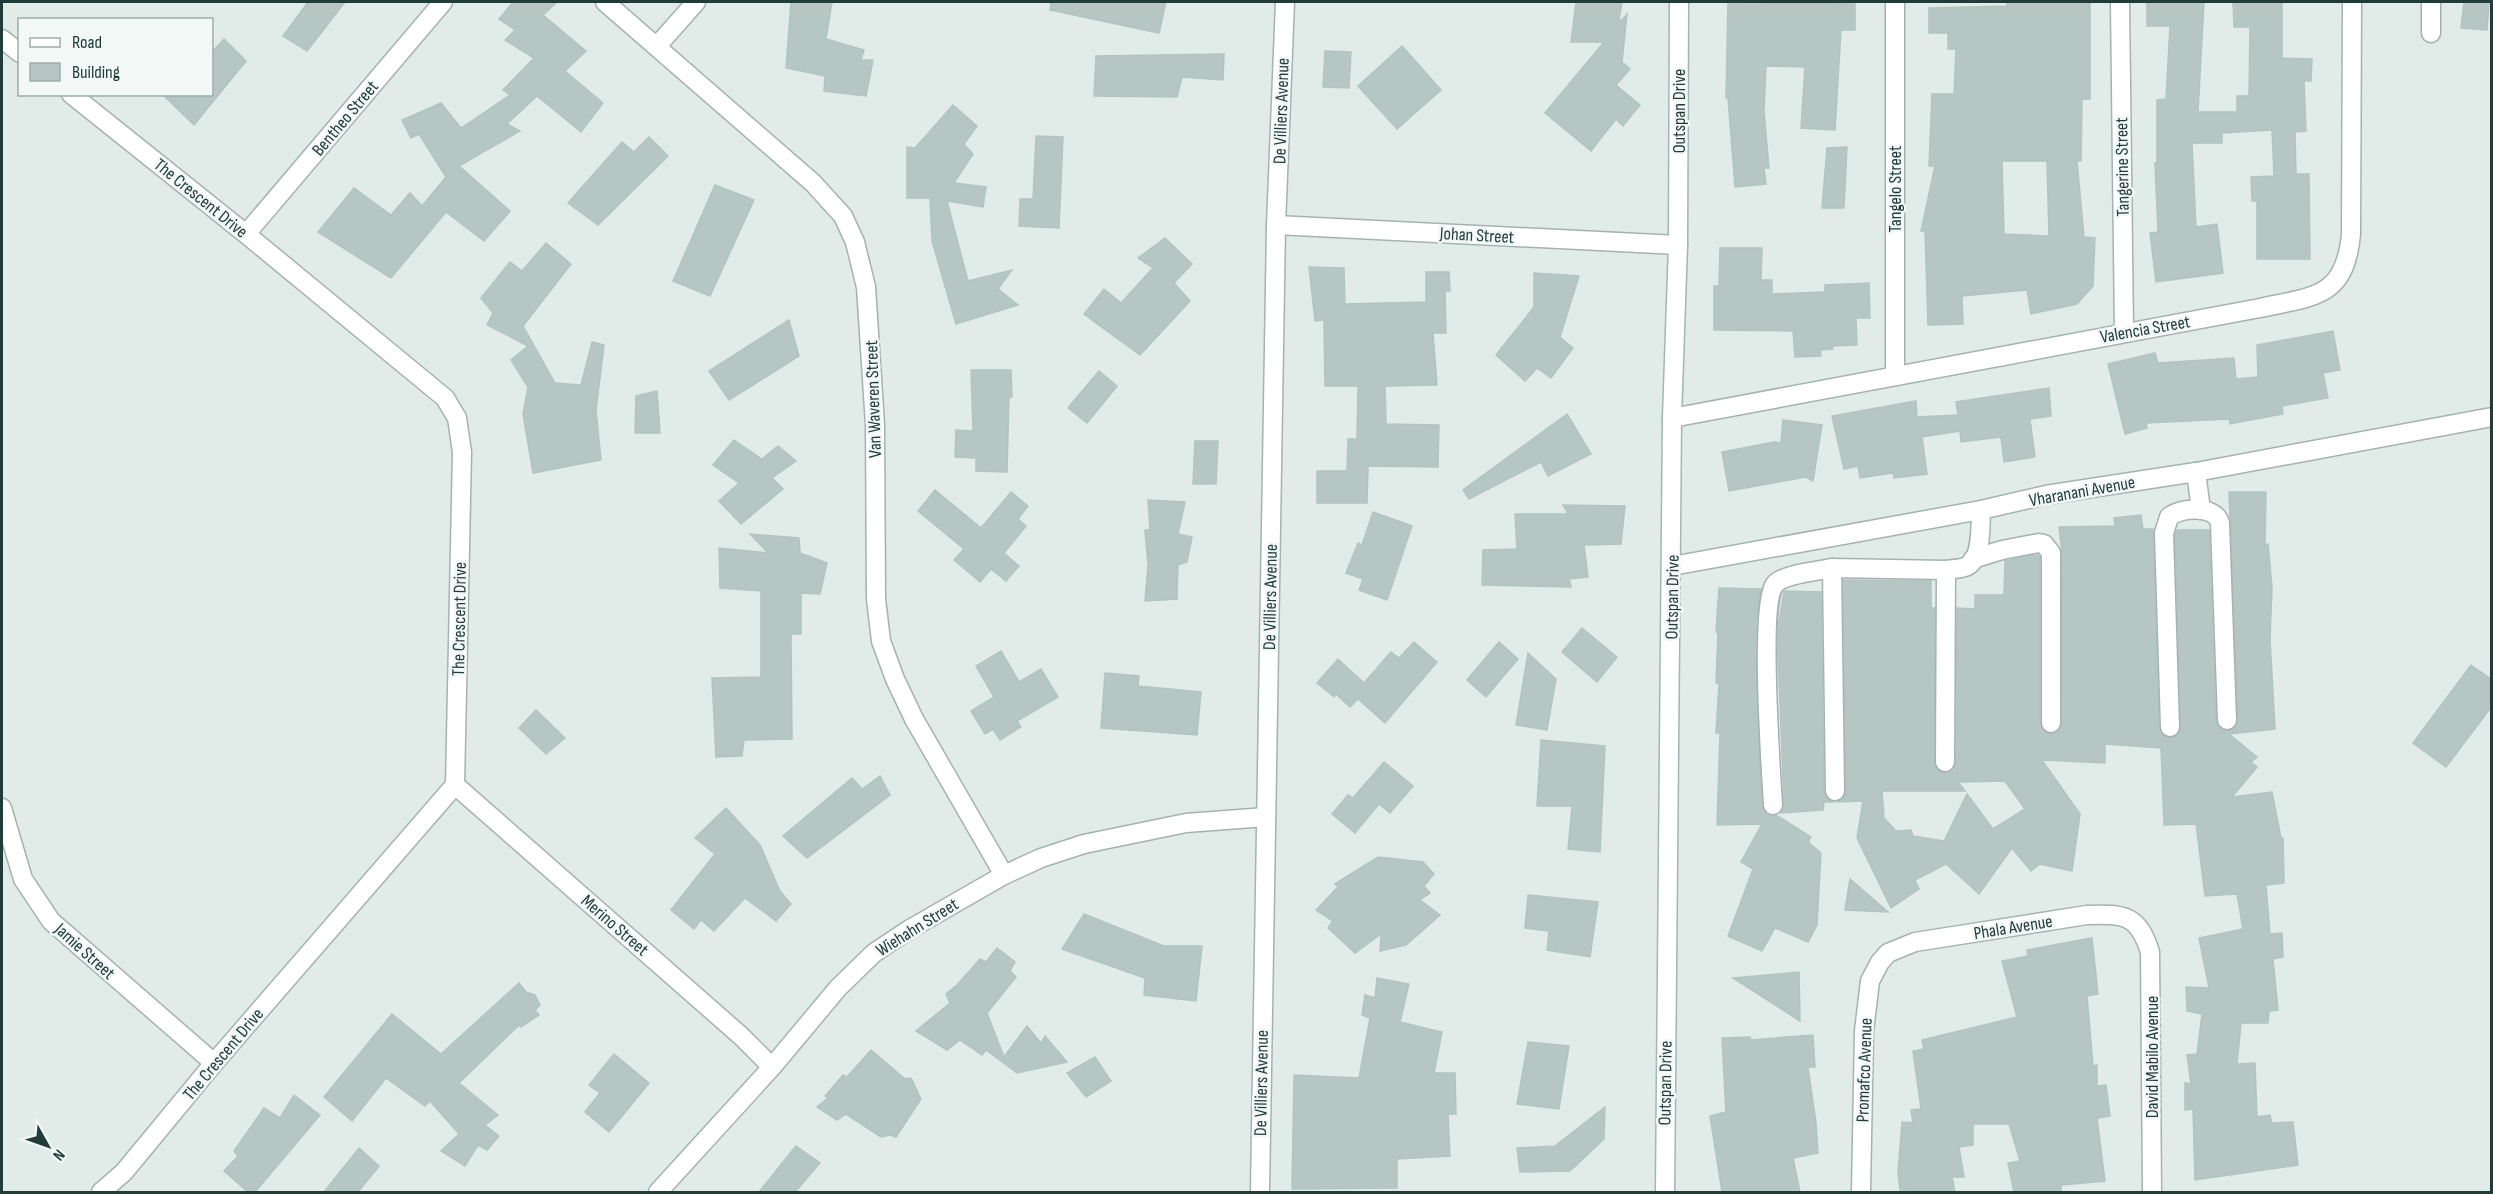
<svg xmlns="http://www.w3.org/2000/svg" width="2493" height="1194" font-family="'Sofia Sans Condensed',sans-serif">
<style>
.building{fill:#b6c6c2;stroke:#b3c5c0;stroke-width:1.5;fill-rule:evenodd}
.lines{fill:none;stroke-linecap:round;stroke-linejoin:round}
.street-casing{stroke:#a4b3b0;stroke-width:21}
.secondary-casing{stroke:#a0b7b2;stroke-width:21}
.street{stroke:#fff;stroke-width:18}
.secondary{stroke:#fff;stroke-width:18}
.labels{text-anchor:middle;stroke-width:5;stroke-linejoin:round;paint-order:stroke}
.street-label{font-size:18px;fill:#223c39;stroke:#f1f8f6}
</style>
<rect width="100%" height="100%" fill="#e1ebe8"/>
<g class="building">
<path d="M308,2H345L307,51L283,36Z"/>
<path d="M513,2H557L543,15L586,51L565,71L603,103L581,132L537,96L507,124L520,131L459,166L510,211L484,241L446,212L391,278L318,232L354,188L391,215L410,193L422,206L446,177L419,134L411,138L402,120L441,103L461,128L510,95L503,90L534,58L505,40L515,30L499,19Z"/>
<path d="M791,2H832L826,39L864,50L861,60H873L866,96L824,91L825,76L786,68Z"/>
<path d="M1051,2H1166L1159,33L1050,10Z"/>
<path d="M1576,2H1622L1619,20H1622L1627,14L1622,62L1630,69L1616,85L1640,105L1623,126L1616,119L1591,151L1545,113L1604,42H1571Z"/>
<path d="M1728,2L1855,4V30H1841L1835,130L1801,128L1805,67L1766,66L1764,111L1769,168H1764L1766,184L1735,187L1728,98H1726Z"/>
<path d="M2007,2H2090V99H2082L2081,161H2077L2084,237L2095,238L2093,286L2077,304L2031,314L2027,290L1962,296L1963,324L1928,325L1925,231H1921L1935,166H1929L1932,94H1954L1956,49H1948V33H1929V8L2007,6ZM2002,161H2047L2049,236L2004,234Z"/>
<path d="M2147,2H2204L2198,112H2237V96H2249L2250,27H2234L2233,2H2282V58L2312,59L2311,81H2304L2306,131L2295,132L2296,174H2309L2310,259H2257V201H2252L2251,177L2274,176L2272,130L2222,133V143H2192L2196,227L2217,224L2223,273L2156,282L2150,233L2158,232L2155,163H2157V100L2166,99L2170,26H2147Z"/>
<path d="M2464,2H2489L2487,30L2461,28Z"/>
<path d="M224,39L246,61L194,125L162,94H212V52Z"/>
<path d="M1402,46L1441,90L1397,129L1358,86Z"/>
<path d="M1325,51L1351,52L1349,88L1323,87Z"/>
<path d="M1224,54L1223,80L1182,77L1177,97L1094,96L1096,56Z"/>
<path d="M953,105L977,126L964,144L973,154L954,183L986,187L983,207L947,201L968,281L1012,270L998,289L1018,305L956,324L932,241L930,198H907V147L915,148Z"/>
<path d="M1036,136L1063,137L1059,228L1019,226L1020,199H1033Z"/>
<path d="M649,137L668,156L598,225L568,203L622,142L634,152Z"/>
<path d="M1847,147L1844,208H1822L1827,148Z"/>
<path d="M715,185L754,200L710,296L673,281Z"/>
<path d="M1165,238L1192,264L1174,283L1190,301L1140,355L1084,314L1104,289L1121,303L1153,268L1138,258Z"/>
<path d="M546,243L571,264L523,326L555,383L581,385L592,342L604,345L596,410L601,460L533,473L523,414L528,387L511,360L528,346L487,325L493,313L481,298L510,262L522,271Z"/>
<path d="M1720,248H1762L1761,280H1772V294L1825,292V285L1869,283L1870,318H1856L1857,345L1832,346L1833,349L1820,350L1821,356L1795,357L1793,331L1714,330V286H1719Z"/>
<path d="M1309,267L1344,268L1345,304L1426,302V272H1449L1450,291H1445L1446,333H1433L1437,385L1385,386L1386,424L1439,425L1438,467L1368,466L1367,503H1317V471H1347L1348,439H1357L1358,386H1325L1324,320L1315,321Z"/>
<path d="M1534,273L1579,276L1560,337L1573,348L1551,378L1537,368L1525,381L1496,355L1534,307Z"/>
<path d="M789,320L799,356L729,400L709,371Z"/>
<path d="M2333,331L2340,370L2323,373L2328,398L2282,406L2283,414L2230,424L2229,419L2146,423L2147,428L2125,434L2108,364L2155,353L2158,363L2234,358L2236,379L2258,377L2257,345Z"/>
<path d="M971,370H1011L1012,397L1009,398L1007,472L976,471V458L955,457L956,430L973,431Z"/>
<path d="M1099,371L1117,386L1087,423L1068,408Z"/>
<path d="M2049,388L2051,416L2030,419L2035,457L2004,462L2001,437L1961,442L1960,431L1922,437L1927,474L1894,478L1893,473L1860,478L1858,466L1844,469L1832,416L1916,401L1917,417L1958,415L1956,402Z"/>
<path d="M657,391L660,433H635L636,396Z"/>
<path d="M1567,414L1591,454L1548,476L1541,462L1469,499L1463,490Z"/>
<path d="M1783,420L1822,425L1813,481L1806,477L1729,491L1722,452L1774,442L1781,443Z"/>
<path d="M734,440L762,459L778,446L796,461L772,478L783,489L741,524L719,501L739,483L713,465Z"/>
<path d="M1195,441H1218L1216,484H1193Z"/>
<path d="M935,490L981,528L1011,492L1028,506L1018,519L1026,526L1004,553L1019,566L1006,581L991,569L980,582L954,560L964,549L918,511Z"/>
<path d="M2229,492H2266L2265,545L2268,544L2272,587L2270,639L2275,729L2229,734L2257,757L2251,762L2257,767L2232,797L2272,792L2281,838H2283L2284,883L2266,885L2270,934L2282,933L2283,957L2273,959L2278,1010L2269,1011L2268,1023H2241L2237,1064L2255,1063L2257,1117L2270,1115L2272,1123L2293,1122L2298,1165L2195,1180L2193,1109L2185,1110V1083L2191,1084L2187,1055L2197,1054L2202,1014L2187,1011L2186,987L2209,988L2199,938L2243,929L2237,894L2205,896L2196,824L2164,825L2161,748L2105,744V763L2042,760L2080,814L2072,871L2040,864L2031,871L2012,848L1979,894L1946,864L1915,880L1919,889L1891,908L1857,838L1863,801L1838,802L1844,797L1846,791L1843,580L1931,581V608H1935L1934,762L1939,771L1946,773L1954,768L1956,762L1957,608L1975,609V595H2004L2005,561L2037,555L2040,557V723L2042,729L2050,734L2056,733L2061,728L2062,553L2059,527L2115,526L2114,518L2141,515L2143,529H2153L2159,727L2165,737L2176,736L2181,727L2175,535L2177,530H2209L2216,720L2221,730L2228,731L2237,726L2238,720ZM2005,781L2025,809L1993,829L1967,794L1944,841L1913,836L1911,830L1896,831L1884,818L1882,791H1965L1958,782Z"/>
<path d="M1148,500L1185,502L1178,534L1192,537L1187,562L1178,565L1177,599L1145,601L1148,565L1145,530H1150Z"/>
<path d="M1563,505L1625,506L1621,544L1584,545L1588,577L1569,579L1571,587L1482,585L1483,550L1517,549L1515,514H1568Z"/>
<path d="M1373,512L1412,526L1387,600L1359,590L1363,579L1346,573L1358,543L1362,545Z"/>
<path d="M750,534L799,538L800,553L827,563L820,594L801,593V634H791L792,739L744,740L742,756L716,757L712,678L761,677V591L720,588L719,548L768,553Z"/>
<path d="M1719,588L1761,589L1756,620V653L1762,806L1767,815H1776L1811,837L1808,842L1821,853L1817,925L1808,942L1775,928L1762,951L1728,936L1753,869L1741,862L1762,824L1717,825L1720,733H1716L1719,683H1716L1718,632H1716Z"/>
<path d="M1784,591L1821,592L1824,791L1826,797L1833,802H1824L1823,810L1781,813L1784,804L1778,653L1779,622Z"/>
<path d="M1582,628L1617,657L1597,682L1562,652Z"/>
<path d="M1414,642L1437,662L1385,723L1358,699L1350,707L1336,694L1334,697L1317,683L1338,659L1364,683L1391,652L1399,658Z"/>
<path d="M1499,642L1518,659L1486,697L1467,680Z"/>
<path d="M1001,651L1019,682L1041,669L1058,697L1017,721L1021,727L1000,740L993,729L985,734L971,711L994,697L976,666Z"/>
<path d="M1528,653L1556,679L1547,730L1516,725Z"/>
<path d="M2471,665L2492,680V706L2446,767L2413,743Z"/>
<path d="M1105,673L1139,676L1138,686L1201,692L1197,735L1101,728Z"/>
<path d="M536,710L565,738L546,754L519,728Z"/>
<path d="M1541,740L1605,746L1600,852L1568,849L1572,806H1537Z"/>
<path d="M1384,762L1413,786L1390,813L1379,804L1355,833L1332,814L1348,795L1353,798Z"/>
<path d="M880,776L890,795L807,858L783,836L852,778L862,789Z"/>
<path d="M726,808L760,845L780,891L791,904L776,921L745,898L714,931L701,920L694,929L671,910L715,854L695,838Z"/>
<path d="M1378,857L1423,862L1434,874L1424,886L1430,893L1420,900L1440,915L1406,945L1380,951L1381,934L1355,953L1328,928L1333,921L1316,910L1338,887L1335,884Z"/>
<path d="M1850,879L1888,912L1845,910Z"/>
<path d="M1528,895L1598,902L1590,957L1547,950L1549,931L1525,928Z"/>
<path d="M1084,914L1164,946H1202L1196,1001L1144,995L1145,978L1062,949Z"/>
<path d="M2092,938L2098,994L2087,996L2093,1066L2097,1065V1086L2106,1085L2110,1116L2097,1118L2105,1181L2061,1185V1192H2014L2008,1163L2020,1161L2009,1124H1973V1145L1959,1147L1964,1177H1952L1955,1192H1909V1190H1900L1898,1172L1902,1122L1913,1123L1911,1110L1921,1109L1913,1051L1924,1049L1922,1040L2017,1017L2002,961L2028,956L2027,950Z"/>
<path d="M997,948L1015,962L1010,971L1016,977L987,1013L1004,1057L1027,1026L1041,1043L1045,1036L1067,1062L1017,1073L986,1050L982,1055L960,1040L947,1050L916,1031L950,1003L946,994L957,985L980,959L986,962Z"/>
<path d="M1799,972L1800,1021L1733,978Z"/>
<path d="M1377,978L1409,984L1400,1022L1442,1032L1434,1073H1455L1456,1114H1448L1450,1156L1397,1159V1188L1292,1189L1294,1075L1359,1078L1370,1018L1362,1015L1365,995L1375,998Z"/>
<path d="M519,983L526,992L535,995L540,1005L535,1010L539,1015L521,1027L519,1025L459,1083L498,1115L485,1125L499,1136L487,1150L478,1145L465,1166L441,1151L459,1134L430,1101L425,1106L386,1078L352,1121L324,1097L392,1014L441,1054Z"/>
<path d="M1813,1035L1815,1067H1808L1816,1123L1818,1153L1793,1158L1800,1192H1722L1710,1116L1726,1112L1722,1038L1750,1037L1751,1040Z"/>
<path d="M1528,1042L1569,1046L1559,1109L1517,1104Z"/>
<path d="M871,1050L905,1079L911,1078L921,1099L896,1137L890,1135L881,1137L846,1114L837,1120L817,1107L828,1098L825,1096L843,1075L847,1077Z"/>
<path d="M614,1054L649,1083L609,1132L585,1112L600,1093L589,1085Z"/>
<path d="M1095,1057L1111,1081L1086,1097L1067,1073Z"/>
<path d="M294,1095L320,1115L255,1192H248L224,1171L238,1156L234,1151L264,1108L280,1118Z"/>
<path d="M1605,1107L1604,1139L1570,1171L1520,1172L1517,1148L1555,1146Z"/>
<path d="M796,1146L820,1163L795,1192H759Z"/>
<path d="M359,1148L379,1166L358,1192H324Z"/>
</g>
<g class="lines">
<g class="street-casing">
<g id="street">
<path d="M605,2L813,183L843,216L855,242L866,287L875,425L876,599L881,641L895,679L914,719L1004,875"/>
<path d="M2120,2L2124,333"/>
<path d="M2431,33V2"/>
<path d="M2,39L20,53"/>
<path d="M657,46L696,2"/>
<path d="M71,94L246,234L445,398L457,418L462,452L455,785L214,1063L124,1172L101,1192"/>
<path d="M1276,225L1678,245"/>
<path d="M246,234L443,2"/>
<path d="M1895,376V2"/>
<path d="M1672,418L2260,308C2315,296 2345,298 2351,234L2352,2"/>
<path d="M2196,472L2201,510"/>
<path d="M1973,559L2002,550L2039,543L2044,544L2051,553V723"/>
<path d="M1672,566L1981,510L2046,495L2196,472L2492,417"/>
<path d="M2170,727L2164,533L2169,517C2181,507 2215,505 2220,523L2227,720"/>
<path d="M1945,762L1946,570"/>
<path d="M455,785L741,1036L772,1067"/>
<path d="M1835,791L1832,568L1946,570C1952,569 1959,569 1965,567C1983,561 1980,525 1981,510"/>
<path d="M1773,805C1771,771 1759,602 1775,584C1784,574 1818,571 1832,568"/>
<path d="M2,808L23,879L51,921L214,1063"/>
<path d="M658,1192L772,1067L838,988L874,953L910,929L1004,875L1041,858L1084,844L1186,823L1266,817"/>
<path d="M1260,1192L1276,225L1285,2"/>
<path d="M1861,1192L1864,1031L1870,981L1880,962L1888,953L1915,942L2087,915C2124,914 2138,914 2150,952L2152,1192"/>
</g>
</g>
<g class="secondary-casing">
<path id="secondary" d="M1665,1192L1672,418L1678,245L1679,2"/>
</g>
<use href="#street" class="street"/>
<use href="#secondary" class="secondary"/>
</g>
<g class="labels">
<g class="street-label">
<text transform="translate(1281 111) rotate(-88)" y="6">De Villiers Avenue</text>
<text transform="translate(1679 111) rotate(-90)" y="6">Outspan Drive</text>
<text transform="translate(345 118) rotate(-50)" y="6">Bentheo Street</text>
<text transform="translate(2122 167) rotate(-91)" y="6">Tangerine Street</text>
<text transform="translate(1895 189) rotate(-90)" y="6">Tangelo Street</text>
<text transform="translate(201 198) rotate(39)" y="6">The Crescent Drive</text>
<text transform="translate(1477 235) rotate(3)" y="6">Johan Street</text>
<text transform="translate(2145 329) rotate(-10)" y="6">Valencia Street</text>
<text transform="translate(873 399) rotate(-92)" y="6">Van Waveren Street</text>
<text transform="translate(2082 491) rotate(-10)" y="6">Vharanani Avenue</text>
<text transform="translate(1270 597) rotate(-89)" y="6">De Villiers Avenue</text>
<text transform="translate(1672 597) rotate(-89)" y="6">Outspan Drive</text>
<text transform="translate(459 619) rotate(-89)" y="6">The Crescent Drive</text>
<text transform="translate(615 925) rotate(41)" y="6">Merino Street</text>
<text transform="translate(917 927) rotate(-32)" y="6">Wiehahn Street</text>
<text transform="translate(2013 927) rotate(-9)" y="6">Phala Avenue</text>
<text transform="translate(85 951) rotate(42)" y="6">Jamie Street</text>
<text transform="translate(223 1054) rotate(-50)" y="6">The Crescent Drive</text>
<text transform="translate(2152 1057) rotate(-90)" y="6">David Mabilo Avenue</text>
<text transform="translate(1864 1070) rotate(-88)" y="6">Promafco Avenue</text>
<text transform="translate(1261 1083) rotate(-89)" y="6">De Villiers Avenue</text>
<text transform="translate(1665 1083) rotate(-89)" y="6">Outspan Drive</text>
</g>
</g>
<rect width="2493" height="1194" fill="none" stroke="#223c39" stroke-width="6"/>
<rect x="18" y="18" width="195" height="78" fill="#f1f8f6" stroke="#9eadaa" stroke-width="1.5"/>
<rect x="30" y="38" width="30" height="9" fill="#ffffff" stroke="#9eadaa" stroke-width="1.5"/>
<text x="72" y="48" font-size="18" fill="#223c39">Road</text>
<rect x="30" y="63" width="30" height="18" fill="#b6c6c2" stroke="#9eadaa" stroke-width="1.5"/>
<text x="72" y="78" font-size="18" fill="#223c39">Building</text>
<g transform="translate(48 1146) rotate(130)" stroke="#f1f8f6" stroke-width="4.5" paint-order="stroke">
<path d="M0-4.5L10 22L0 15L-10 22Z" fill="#223c39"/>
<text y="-9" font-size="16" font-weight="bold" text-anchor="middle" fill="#223c39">N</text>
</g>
</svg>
